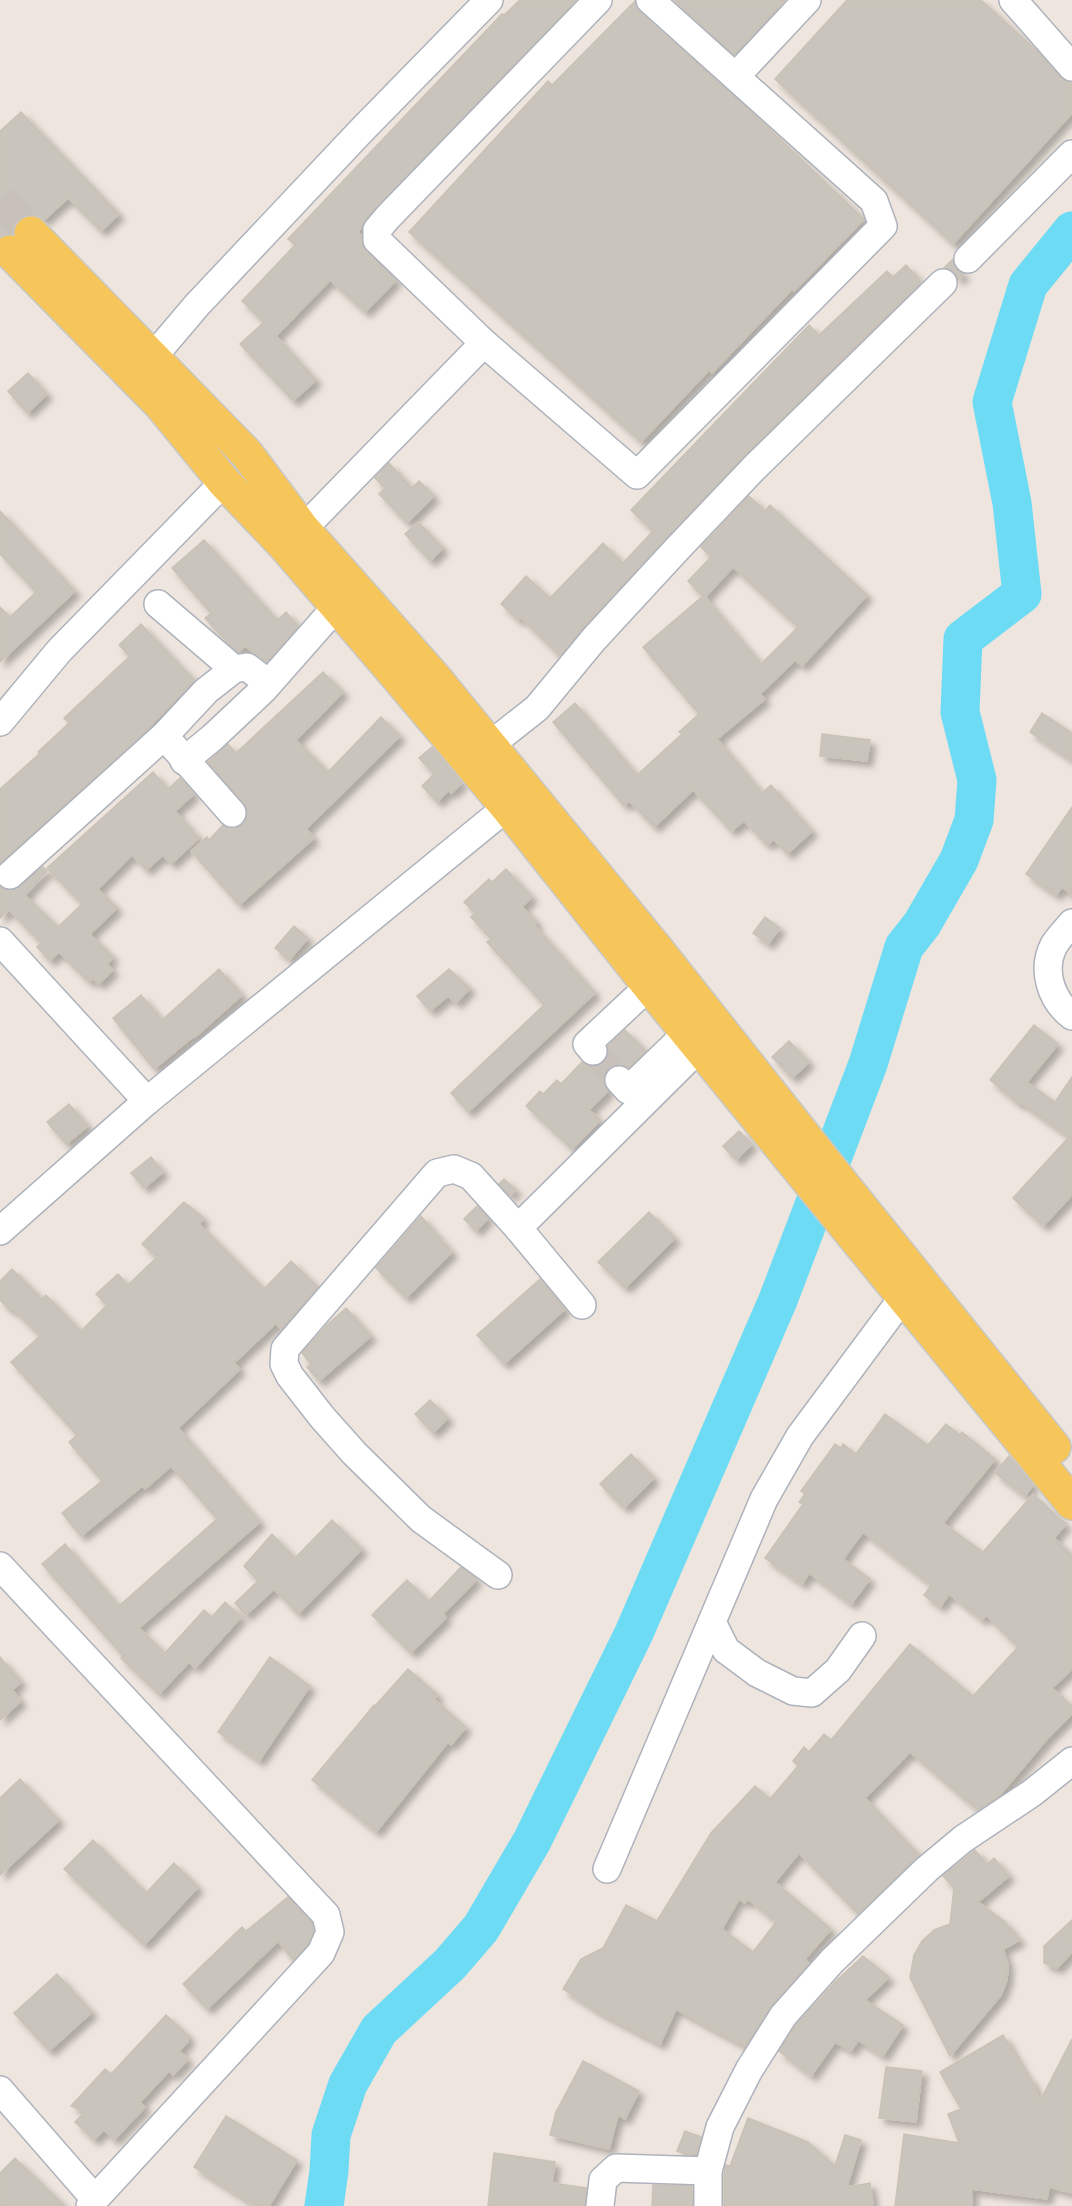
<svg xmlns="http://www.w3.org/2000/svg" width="1072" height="2206" font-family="Lato,sans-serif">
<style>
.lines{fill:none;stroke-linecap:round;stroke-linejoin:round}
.river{stroke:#6ddbf4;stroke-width:39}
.building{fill:#c9c4bc;stroke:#cac2b7;stroke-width:1.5;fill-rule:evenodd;filter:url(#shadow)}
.minor-tunnel{stroke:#c7c1ba;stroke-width:27;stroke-dasharray:27 14;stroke-linecap:butt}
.major-tunnel{stroke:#c7c1ba;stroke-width:33;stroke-dasharray:33 16;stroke-linecap:butt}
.minor-casing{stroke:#aeb2bc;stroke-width:30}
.major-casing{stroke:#c8c8c8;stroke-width:36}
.minor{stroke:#fff;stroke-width:27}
.major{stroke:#f7c65a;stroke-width:33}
</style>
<defs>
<filter id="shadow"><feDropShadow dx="5.5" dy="5.5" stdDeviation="3" flood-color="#0004"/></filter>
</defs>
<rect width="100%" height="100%" fill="#eee6de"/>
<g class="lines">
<path class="river" d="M324,2206L329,2171L331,2135L348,2084L379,2030L450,1964L481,1928L532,1841L634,1633L778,1300L868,1064L904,947L922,924L959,860L974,820L977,780L960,712L963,639L1022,594L1012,503L992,402L1028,285L1072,231"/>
</g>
<g class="building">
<path d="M520,0H576L365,220L358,232L361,235L363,247L396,280L365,312L330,280L276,336L316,380L293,401L240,344L264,322L242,301L295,245L288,239L502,14L504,15Z"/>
<path d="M674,0H785L734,55Z"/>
<path d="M847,0H981L1036,50L1060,77L1072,84V113L953,244L775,79Z"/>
<path d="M635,1L639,12L743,104L864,219L794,291L792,289L712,373L709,370L641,442L409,232L548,81L552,85Z"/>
<path d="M21,112L119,214L101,231L68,198L44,220L35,215H26L18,220L13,227V234H6L0,237V131Z"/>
<path d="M953,259L957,270L964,274L958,280L954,272L944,268Z"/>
<path d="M906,265L921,282L743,457L582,628L560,656L520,617L518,620L501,604L526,576L550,598L603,543L623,563L653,531L631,510L809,325L819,335L887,271L893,277Z"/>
<path d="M28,373L47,394L27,413L8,391Z"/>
<path d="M389,463L412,488L419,481L434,496L407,523L379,494L385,488L375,478Z"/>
<path d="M749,496L765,511L770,505L867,595L802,666L795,660L760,694L765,699L717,739L762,793L771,785L812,831L787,854L774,839L767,845L744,821L731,831L693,790L654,827L629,801L624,806L553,722L575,703L637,775L682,734L679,732L699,714L643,647L703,596L688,581L711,557L701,547ZM733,567L798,627L761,664L705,597Z"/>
<path d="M0,511L75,591L0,662V607L10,617L36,592L0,554Z"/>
<path d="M418,522L443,548L430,561L405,534Z"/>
<path d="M204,540L277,620L286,612L298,626L267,662L245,646L238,652L227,642L205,618L211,613L172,568Z"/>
<path d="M141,624L194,680L137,740L0,863V789L39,754L38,752L69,723L64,718L130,656L119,645Z"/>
<path d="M323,672L343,692L296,740L328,772L381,717L400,736L306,829L314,838L239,905L191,851L207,837L209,840L223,825L228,828H236L243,824L247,817V809L244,803L208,762L228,744L236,753Z"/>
<path d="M1042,713L1072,733V760L1030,732Z"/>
<path d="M822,734L870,740L867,761L820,756Z"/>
<path d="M432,747L462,783L451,793L449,790L437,802L422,786L434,774L419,758Z"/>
<path d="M153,772L168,789L180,778L194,794L175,811L199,838L171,864L163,855L146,870L132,855L98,889L117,908L90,934L113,957L107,964L113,970L99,984L92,978L89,982L59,952L50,961L37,947L41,943L9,910L0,918V887L6,890H14L43,867L47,871L25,895L58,927L82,904L47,868Z"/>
<path d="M1072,807V895L1062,887L1056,895L1026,874Z"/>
<path d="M506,869L532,897L522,907L537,922L534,925L595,993L468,1112L451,1093L544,1005L487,942L491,939L471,917L475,913L464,902L489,879L492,882Z"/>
<path d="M765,917L780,928L768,944L753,933Z"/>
<path d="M294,926L308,938L289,960L275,948Z"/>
<path d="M219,969L242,995L195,1037L194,1036L154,1069L113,1018L141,995L162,1020Z"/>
<path d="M449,969L470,988L456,1003L448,996L430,1011L417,996Z"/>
<path d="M1034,1025L1058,1044L1027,1082L1055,1102L1072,1077V1195L1043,1226L1013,1198L1069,1137L1020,1102L1019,1104L990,1080Z"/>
<path d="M625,1030L646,1051L628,1068L616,1065L608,1069L604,1075V1083L608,1091L589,1110L600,1120L572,1149L526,1106L540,1091L543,1094L557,1080L561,1084L582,1062L588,1066L595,1067L603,1063L608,1056V1046Z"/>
<path d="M789,1041L809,1062L792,1078L772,1057Z"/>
<path d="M69,1104L88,1126L66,1144L47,1122Z"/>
<path d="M739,1131L752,1144L736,1160L723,1146Z"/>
<path d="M151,1157L163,1172L144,1188L131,1173Z"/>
<path d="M504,1179L516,1190L510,1196L499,1184Z"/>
<path d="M184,1202L204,1218L199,1224L264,1289L291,1261L318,1287L281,1329L276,1323L234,1363L240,1369L178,1428L260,1522L139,1628L165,1653L204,1610L212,1617L225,1602L241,1617L195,1668L189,1662L159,1694L121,1658L123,1656L42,1564L65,1544L119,1606L217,1519L171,1466L145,1489L142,1486L81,1536L62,1513L102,1481L69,1442L77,1435L11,1362L40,1336L12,1308L10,1310L0,1300V1281L12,1269L42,1299L46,1295L81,1331L107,1305L96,1294L118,1274L128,1285L157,1257L142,1244Z"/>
<path d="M477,1206L488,1218L476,1231L464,1219Z"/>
<path d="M649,1212L675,1238L625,1288L598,1262Z"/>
<path d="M421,1216L452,1252L406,1298L376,1268Z"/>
<path d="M540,1279L565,1309L504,1364L477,1335Z"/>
<path d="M346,1308L371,1336L319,1381L307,1367L311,1364L302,1353L327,1325Z"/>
<path d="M430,1400L448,1418L433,1433L415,1414Z"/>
<path d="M885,1414L928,1445L946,1424L960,1435L962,1432L995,1459L943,1523L983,1552L1033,1494L1066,1524L1054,1538L1072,1555V1669L1052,1688L1072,1706V1714L1047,1739L999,1796L978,1810L910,1752L865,1798L919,1855L858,1914L799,1853L775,1882L831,1929L805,1959L809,1963L771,2006L745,2046L676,2009L660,2044L599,2012L563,1989L581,1959L603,1948L626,1905L657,1921L711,1833L755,1786L770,1799L798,1766L793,1761L804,1747L809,1752L824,1734L831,1740L910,1644L973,1696L1018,1647L986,1615L982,1620L949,1594L940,1607L924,1595L931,1585L863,1532L843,1559L870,1579L851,1604L809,1573L802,1584L765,1558L803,1504L799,1502L805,1494L801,1491L835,1444L841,1448L843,1444L856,1454ZM739,1899L745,1903L748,1899L776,1922L753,1952L722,1929Z"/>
<path d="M631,1454L654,1478L624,1508L600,1484Z"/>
<path d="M1009,1456L1033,1485L1025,1496L995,1473Z"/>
<path d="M332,1520L362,1549L298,1614L274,1589L246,1615L235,1603L258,1581L244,1566L272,1534L295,1558Z"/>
<path d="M461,1567L477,1579L443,1614L446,1618L411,1653L372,1615L407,1580L429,1601Z"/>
<path d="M0,1657L21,1682L12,1690L21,1701L0,1720Z"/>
<path d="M270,1657L310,1686L259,1761L218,1732Z"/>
<path d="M408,1669L438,1695L434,1699L466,1727L451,1745L448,1742L376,1832L312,1780L374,1705L375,1706Z"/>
<path d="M20,1779L59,1820L0,1875V1798Z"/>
<path d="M93,1840L146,1893L174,1863L198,1887L144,1945L64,1869Z"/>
<path d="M975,1850L987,1864L994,1858L1009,1876L978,1902L1005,1922L1020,1940L1003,1949L1008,1964L1007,1980L1001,1995L950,2056L910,1978L914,1955L922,1941L934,1930L950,1924L954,1888L943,1876Z"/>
<path d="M288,1897L312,1923L313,1931L308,1944L293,1960L278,1941L207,2009L183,1984L242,1927L246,1931Z"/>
<path d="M1072,1920V1952L1057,1968L1044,1963V1946Z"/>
<path d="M863,1956L889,1977L865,2000L903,2025L883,2056L858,2040L851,2051L835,2042L811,2076L779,2051L796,2025L835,1982Z"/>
<path d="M57,1974L92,2012L49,2051L14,2013Z"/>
<path d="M166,2015L188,2035V2042L179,2051L188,2059L173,2075L169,2071L140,2102L145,2107L114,2140L104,2130L94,2140L75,2122L85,2112L71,2106L105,2069L111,2074Z"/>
<path d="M1003,2035L1029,2080L1031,2079L1040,2101L1072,2039V2193L1049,2187L1047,2199L972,2189V2206H895L904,2134L959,2143L948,2114L961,2109L940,2072Z"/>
<path d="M583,2061L639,2091L625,2119L618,2115L609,2149L550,2135L556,2112Z"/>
<path d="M886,2067L922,2071L916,2122L879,2118Z"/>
<path d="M226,2116L297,2160L269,2206H256L194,2167Z"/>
<path d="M748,2118L808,2142L835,2166L845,2135L861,2140L847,2187L870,2183L873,2206H724V2173L726,2165L730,2166Z"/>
<path d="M685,2131L701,2137L696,2155L685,2154L677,2151Z"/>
<path d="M494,2153L555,2162L552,2183L586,2188L585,2206H488Z"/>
<path d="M15,2158L65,2206H0V2173Z"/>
<path d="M653,2185L692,2186V2206H652Z"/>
</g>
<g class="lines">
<path class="minor-tunnel" d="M593,1051L619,1080"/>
<path class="major-tunnel" d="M0,200L31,233"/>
<g class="minor-casing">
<g id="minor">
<path d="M598,0L388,217L377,230V240L484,343L637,475L883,226L874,201L650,0"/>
<path d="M1013,0L1072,67"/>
<path d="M736,76L807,0"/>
<path d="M968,259L1072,154"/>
<path d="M137,371L152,358L197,305L360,132L489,0"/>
<path d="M287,543L303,529L484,343"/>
<path d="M158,604L234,669"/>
<path d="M0,722L59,651L224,482"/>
<path d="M490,745L537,708L594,639L678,548L754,468L943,283"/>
<path d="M173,746L232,813"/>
<path d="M184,761L213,737L263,690L337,606"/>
<path d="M10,875L165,735L206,691L234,669L247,667L268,683"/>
<path d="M1072,923C1066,930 1059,937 1054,945C1041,970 1051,1000 1072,1016"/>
<path d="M0,941L147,1101"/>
<path d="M593,1051L587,1044L649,986"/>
<path d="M619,1080L628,1090L688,1032"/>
<path d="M518,1228L700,1047"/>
<path d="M0,1231L147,1101L507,807"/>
<path d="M0,1566L326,1915L330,1932L321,1953L95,2199"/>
<path d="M498,1575L421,1519L354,1453L322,1417L290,1376L284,1364L285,1349L437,1173L454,1169L471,1176L518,1228L582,1305"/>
<path d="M712,1622L726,1650L757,1673L793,1691L812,1693L838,1670L862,1636"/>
<path d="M607,1869L764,1499L800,1436L904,1296"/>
<path d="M0,2090L95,2199L90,2206"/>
<path d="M600,2206L603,2180L616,2168L708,2171"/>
<path d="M708,2206V2171L720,2127L749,2070L783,2016L832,1961L927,1869L963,1839L1032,1793L1072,1761"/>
</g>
</g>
<g class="major-casing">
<g id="major">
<path d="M31,233L247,454L303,529L434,677L659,952L840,1181L1054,1447"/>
<path d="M10,252L161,405L224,482L284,545L389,667L507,807L649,986L1072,1503"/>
</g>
</g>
<use href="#minor" class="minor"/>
<use href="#major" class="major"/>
</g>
</svg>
